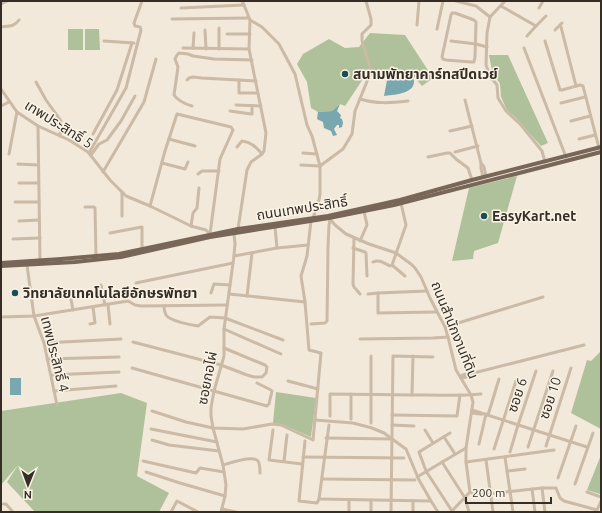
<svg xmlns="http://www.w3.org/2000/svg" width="602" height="513" font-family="Ubuntu,'Noto Sans Thai',sans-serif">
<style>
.green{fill:#afc19a}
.water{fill:#79a7af}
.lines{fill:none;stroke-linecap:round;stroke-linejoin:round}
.minor{stroke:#cabaa6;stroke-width:3}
.major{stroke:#786658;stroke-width:4}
.poi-dot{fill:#1c4d57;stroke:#f9f3e6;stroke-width:1.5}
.labels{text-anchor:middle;stroke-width:3;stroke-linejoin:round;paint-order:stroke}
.poi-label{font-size:14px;font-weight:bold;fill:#362d27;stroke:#f9f3e6;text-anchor:start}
.street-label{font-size:14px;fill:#362d27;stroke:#f9f3e6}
</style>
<rect width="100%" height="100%" fill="#f2e9da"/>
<g class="green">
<rect x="68" y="29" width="15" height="21"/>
<path d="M85,29H99L100,50H85Z"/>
<path d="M370,33L405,35L433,78L422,86L410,72L365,76L345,106L340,104L332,111L318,112L311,108L307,82L297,64L303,54L329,39L345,48L359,47Z"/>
<path d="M489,55H508L548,143L541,146L515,117L507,110L501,97L500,84L492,71Z"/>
<path d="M517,176L498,243L474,251L473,259L452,261L469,188Z"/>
<path d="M601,351V429L571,413L587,360L591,361Z"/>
<path d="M276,392L316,398L311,437L281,424L273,423Z"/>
<path d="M121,393L147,403L137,476L169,493L159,512H35L7,482L18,465L1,485V411Z"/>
<path d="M601,455V491L600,494L587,490Z"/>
</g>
<g class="water">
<path d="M410,73C411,75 414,79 414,81C415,94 392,95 384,96L388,75Z"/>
<path d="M340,104L337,111L341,115L340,118L342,119L343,123L342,127L339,128V125H337L334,129L337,135L333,136L331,131L324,128L323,122L317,119L318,112L332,111Z"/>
<rect x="10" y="378" width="11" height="17"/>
</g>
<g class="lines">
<g class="minor">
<path d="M456,1L476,6L490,17"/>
<path d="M505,1L490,17L487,33L486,65L490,76L497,85L498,98L506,111L521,125L542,151L545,162"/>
<path d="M1,4L7,1"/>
<path d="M501,6L536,26L527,36"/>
<path d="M181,8L244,5"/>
<path d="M539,8L543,1"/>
<path d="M452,13H455L474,20L476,22L475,57L474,62H471L446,60L443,59L442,57L451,15Z"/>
<path d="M172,19L249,18"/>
<path d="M250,20L262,27L279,44L295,74L307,125L312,136L320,166V194L319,200L313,218"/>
<path d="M417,25L419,1"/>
<path d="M536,26L546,16"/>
<path d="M560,26L561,27L576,86"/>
<path d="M1,27C9,26 14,27 19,20"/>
<path d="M437,29L443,1"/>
<path d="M205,30L206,49"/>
<path d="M555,30L562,23"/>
<path d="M227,34H250"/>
<path d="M104,41L134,43"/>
<path d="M451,41L476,44L487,47"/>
<path d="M545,41L560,90H562L580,85L583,86L599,148"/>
<path d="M183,48L249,49"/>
<path d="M193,48L194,33"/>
<path d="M524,48L566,157"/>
<path d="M219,49V28"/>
<path d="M187,80L189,78L193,77L202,78L256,81"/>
<path d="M239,80V93H258"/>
<path d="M36,82L46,100L61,121L60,136"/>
<path d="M1,89L17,112L38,126L69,140L88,152L110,180L126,196L150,206L191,226L206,230L210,234"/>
<path d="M360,99C376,104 391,103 408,101"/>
<path d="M465,100L481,163L484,167L486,176"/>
<path d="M561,103L585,97"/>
<path d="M236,105L261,106"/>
<path d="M1,106L9,102"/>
<path d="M192,106C185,104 178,101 174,95L178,67L175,59L177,55L179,53L188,54L193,56L214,59L252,60"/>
<path d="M230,111L251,114H252V106"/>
<path d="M571,121L590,116"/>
<path d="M38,126L40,261"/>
<path d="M450,131L472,126"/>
<path d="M93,134L117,90L132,43"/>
<path d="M169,139L195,146"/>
<path d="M579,139L595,135"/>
<path d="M237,147L242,141C251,142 256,147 262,154"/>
<path d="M455,152L478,146"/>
<path d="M89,153L126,88L141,30L140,27L135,26L134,23L142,1"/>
<path d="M303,153L317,154"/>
<path d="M9,154L17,112"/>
<path d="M91,155L99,144L107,140L121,121L135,96"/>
<path d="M428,157L447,153H450L456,159L468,168L472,180"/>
<path d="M162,163L185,169L188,162"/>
<path d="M481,163V168L483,177"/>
<path d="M18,164L38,165"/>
<path d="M301,165L320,166"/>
<path d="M320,166L343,149L352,134L355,111L370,74V67L362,41V34L371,25V19L366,1"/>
<path d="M103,172L144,102L156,59"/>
<path d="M198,174L202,171H219"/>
<path d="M19,183H38"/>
<path d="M15,202H39"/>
<path d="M150,206L165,151L177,114L231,127L233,130L220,159L210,234"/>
<path d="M85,207H94L95,208L96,256"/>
<path d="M122,216V192"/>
<path d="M329,218L335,225L346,234L369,244L396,253L411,264L415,268L421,277L430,298L445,327L448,337L456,370L471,395L473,402L466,448V462L470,492L451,512"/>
<path d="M19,221L39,220"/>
<path d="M191,226L193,213L197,208L199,188"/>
<path d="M275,227L277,248"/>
<path d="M238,229L247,170L251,162L262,154L264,151L266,133L249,49L250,20L244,5L242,1"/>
<path d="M110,233L142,227V249"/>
<path d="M354,238L353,284L354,287L360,294"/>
<path d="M13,239L40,238"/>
<path d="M360,241L367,225L364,211"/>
<path d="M353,248L365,252L366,253L367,276"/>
<path d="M234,256L277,248L308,245"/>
<path d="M373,262C379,259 384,263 390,266L392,265L406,225L401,203"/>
<path d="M27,265L34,316L44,343L57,405"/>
<path d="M392,265L405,276"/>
<path d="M136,283L233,263"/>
<path d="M101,285L105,305"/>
<path d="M427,291L378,293V313L437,312"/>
<path d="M211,293L214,284L230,285"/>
<path d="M70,294L73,310"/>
<path d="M229,294L305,302"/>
<path d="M368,294L378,293"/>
<path d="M247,296L252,253"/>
<path d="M108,305L110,324"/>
<path d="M164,306C164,309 165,313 166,315C170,321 191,325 198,326L210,317L225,318L283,340"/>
<path d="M1,317L34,316L128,301L135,305L141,306L227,305"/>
<path d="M90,324L95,323L93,307"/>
<path d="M311,324L325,323L327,321L328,247L329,225L330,220"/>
<path d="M445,327L543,297"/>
<path d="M224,329L281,354"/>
<path d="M360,339L433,338L448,337"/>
<path d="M133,342L221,365L247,375L254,377H262L266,373L267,367L265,365L224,348"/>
<path d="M44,343L121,339"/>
<path d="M371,356V423"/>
<path d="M47,359L119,357"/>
<path d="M132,368L267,406L269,404L272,391L271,390L257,383"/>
<path d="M51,375L119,372"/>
<path d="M460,376L466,374H470L584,345"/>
<path d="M461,378L467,377L470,374"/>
<path d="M288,381L318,389"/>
<path d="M54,391L116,386"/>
<path d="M412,395L413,356"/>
<path d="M472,410L587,447"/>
<path d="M152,411L186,422L213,428L243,429L272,424L281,425L313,440L321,353L309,350L305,302L301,276L307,256L311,221"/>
<path d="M472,413L480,414H482"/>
<path d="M392,415L457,416L460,395"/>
<path d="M488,415L499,379"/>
<path d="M330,416V394C362,394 394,395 425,395C444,395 462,396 481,394"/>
<path d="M351,419V394"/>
<path d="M315,420L353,423L372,428L384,433L399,444L406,449L419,480L431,501L438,512"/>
<path d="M392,425L414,426"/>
<path d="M151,429L217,442"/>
<path d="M273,430L269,460L302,464"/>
<path d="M425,430L433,443"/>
<path d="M450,433L419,452L426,471L452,511"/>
<path d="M444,437L455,454"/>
<path d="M326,438L392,439"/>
<path d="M152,440L169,445L219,451"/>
<path d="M305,441L299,501L317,503L319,499L329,425"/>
<path d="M479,444L486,414"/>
<path d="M546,446L571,368"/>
<path d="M528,447L553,371"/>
<path d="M494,449L516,381"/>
<path d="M510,452L518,425L536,371"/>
<path d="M303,457L404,458"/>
<path d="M505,457L513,512"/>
<path d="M486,460L493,512"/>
<path d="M143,461L196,473L200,468L224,472"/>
<path d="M284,461L287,435"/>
<path d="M442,462L465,498L469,512"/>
<path d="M466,462L554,450"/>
<path d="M223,465C230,463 253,455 258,461C260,464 260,470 260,473"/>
<path d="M507,471L525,469"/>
<path d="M146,472L180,483L225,496"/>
<path d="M417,477L466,448"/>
<path d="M558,478L576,426"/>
<path d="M322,479L415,480"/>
<path d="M575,484L593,433"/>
<path d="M542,488L545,512"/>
<path d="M532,489L535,512"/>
<path d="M470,492L479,495L542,488H556L560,498L564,501L597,510L601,501"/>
<path d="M587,492L601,497"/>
<path d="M319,499L431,501"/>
<path d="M413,501V512"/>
<path d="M3,504H6L13,512"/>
<path d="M222,509L236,512"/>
<path d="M349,511V500"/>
<path d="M171,512L177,501L198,512"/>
<path d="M221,512L225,496L226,485L223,465L213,428L211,416V408L214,391L224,356V329L234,256L235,244L234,233"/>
<path d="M371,512V500"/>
<path d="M391,512L393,356L433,357"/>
</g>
<g class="major">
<path d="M1,263L61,259L119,254L238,229L328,216L400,200L472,180L601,147"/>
<path d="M1,266L75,262L121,257L210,237L329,218L394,205L601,152"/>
</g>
</g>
<g class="poi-dot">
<circle cx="345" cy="74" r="4"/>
<circle cx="484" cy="216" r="4"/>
<circle cx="15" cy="293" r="4"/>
</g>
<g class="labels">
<g class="poi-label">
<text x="353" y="79">สนามพัทยาคาร์ทสปีดเวย์</text>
<text x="492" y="221">EasyKart.net</text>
<text x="23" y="298">วิทยาลัยเทคโนโลยีอักษรพัทยา</text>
</g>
<g class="street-label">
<text transform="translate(59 124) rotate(32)" y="5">เทพประสิทธิ์ 5</text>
<text transform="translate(302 208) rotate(-9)" y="5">ถนนเทพประสิทธิ์</text>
<text transform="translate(455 330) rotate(68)" y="5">ถนนสำนักงานที่ดิน</text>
<text transform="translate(55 354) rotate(76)" y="5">เทพประสิทธิ์ 4</text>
<text transform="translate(207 378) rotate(-79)" y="5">ซอยกอไผ่</text>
<text transform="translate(517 395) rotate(-72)" y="5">ซอย 6</text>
<text transform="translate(550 398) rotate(-72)" y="5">ซอย 10</text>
</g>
</g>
<rect width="602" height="513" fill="none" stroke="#362d27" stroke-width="4"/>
<g transform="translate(28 485) rotate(181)" stroke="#f9f3e6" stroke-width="3" paint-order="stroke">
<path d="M0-3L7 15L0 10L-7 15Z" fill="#362d27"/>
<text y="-6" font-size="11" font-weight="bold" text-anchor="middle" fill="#362d27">N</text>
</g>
<path d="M466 497v6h85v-6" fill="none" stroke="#362d27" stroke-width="2"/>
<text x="472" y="497" font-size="12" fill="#362d27" stroke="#f9f3e6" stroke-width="3" paint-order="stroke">200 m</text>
</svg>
